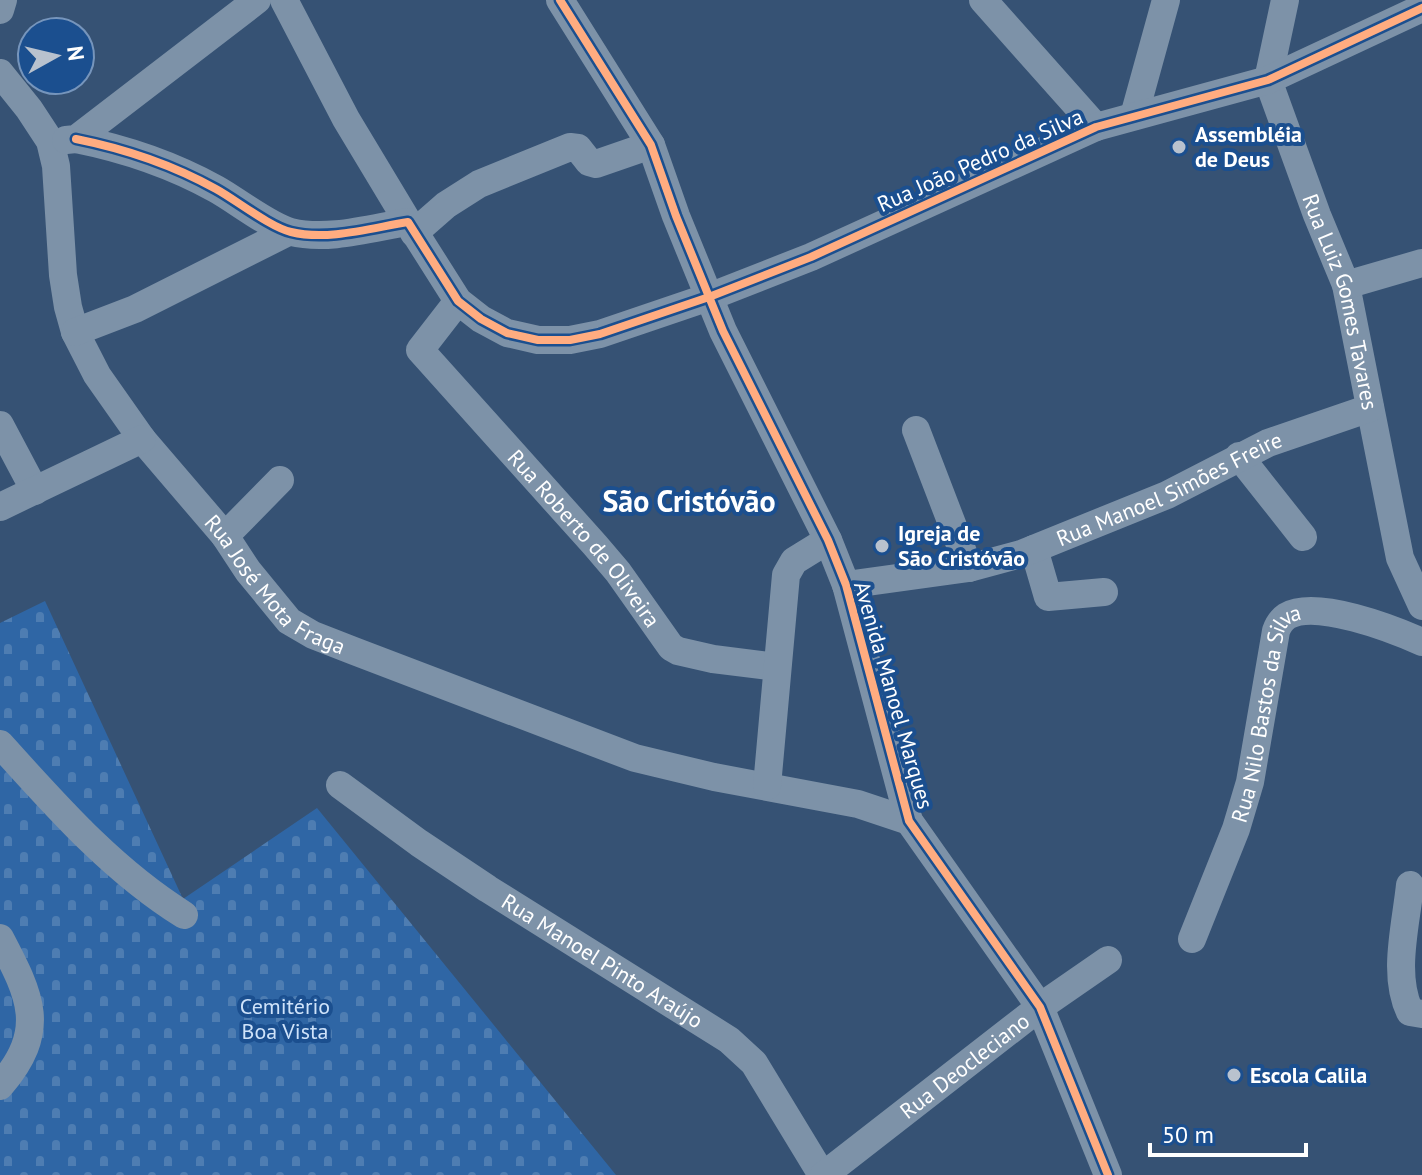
<svg xmlns="http://www.w3.org/2000/svg" width="1422" height="1175" font-family="'PT Sans',sans-serif">
<style>
.cemetery{fill:url(#cemetery-stones)}
.lines{fill:none;stroke-linecap:round;stroke-linejoin:round}
.minor{stroke:#7d92a8;stroke-width:28}
.cycleway-casing{stroke:#1b4f8f;stroke-width:13}
.cycleway{stroke:#ffac80;stroke-width:8}
.poi-dot{fill:#b9c2ce;stroke:#1b4f8f;stroke-width:3}
.labels{text-anchor:middle;stroke-width:8;stroke-linejoin:round;paint-order:stroke}
.poi-label{font-size:22px;font-weight:bold;fill:#fff;stroke:#1b4f8f;text-anchor:start}
.street-label{font-size:22px;fill:#fff;stroke:#1b4f8f}
.park-label{font-size:22px;fill:#cfe3fa;stroke:#1b4f8f}
.district-label{font-size:30px;font-weight:bold;fill:#fff;stroke:#1b4f8f}
</style>
<defs>
<pattern id="cemetery-stones" width="16" height="16" patternUnits="userSpaceOnUse" patternTransform="scale(2)"><rect width="16" height="16" fill="#2f66a5"/><path d="M2 7V4a2 2 0 0 1 4 0v3zM10 15v-3a2 2 0 0 1 4 0v3z" fill="#4e7db2"/></pattern>
</defs>
<rect width="100%" height="100%" fill="#365274"/>
<path class="cemetery" d="M45,601L183,899L317,808L616,1175H0V623Z"/>
<g class="lines">
<g class="minor">
<path d="M284,0L346,119L408,222"/>
<path d="M560,0L651,145L676,216L723,331L828,540L846,585L909,821L1040,1007L1108,1175"/>
<path d="M983,0L1096,127"/>
<path id="s1" d="M1285,0L1268,80L1317,215L1346,285L1400,558L1422,606"/>
<path d="M0,10L3,0"/>
<path id="s2" d="M0,73L29,109L50,141L56,166L63,275L68,307L75,332L97,375L142,439L225,536L248,571L289,621L313,635L354,651L635,758L714,777L858,804L909,821"/>
<path d="M1134,116L1166,0"/>
<path d="M76,139C126,149 171,164 216,189C236,200 270,227 291,232C328,241 371,228 408,222L458,301L481,319L507,333L538,340H570L600,334L709,297L811,257L1096,127L1268,80L1422,8"/>
<path d="M66,140L76,139L257,0"/>
<path d="M414,233L446,205L479,184L570,147L578,148L589,162L596,164L651,145"/>
<path d="M1346,285L1422,263"/>
<path id="s3" d="M458,301L420,350L595,545L618,572L671,647L678,651L713,659L777,667"/>
<path d="M75,332L135,309L288,232"/>
<path d="M0,425L35,491"/>
<path d="M916,430L969,568"/>
<path d="M1239,456L1303,537"/>
<path d="M0,507L142,439"/>
<path d="M225,536L280,480"/>
<path d="M1034,549L1048,597L1104,592"/>
<path id="s4" d="M846,585L969,568L1021,554L1167,495L1268,443L1370,408"/>
<path d="M0,744C57,807 112,870 184,915"/>
<path id="s5" d="M340,785L419,843L488,889L729,1040L754,1063L822,1175"/>
<path d="M767,786L786,575L794,561L828,540"/>
<path d="M1410,885C1406,925 1392,975 1410,1012L1422,1014"/>
<path d="M0,938C31,997 48,1030 0,1086"/>
<path id="s6" d="M1192,939L1236,829L1250,782L1276,631C1278,625 1281,620 1287,616C1316,599 1393,629 1422,642"/>
<path id="s7" d="M824,1175L1040,1007L1108,960"/>
</g>
<g class="cycleway-casing">
<g id="cycleway">
<path d="M560,0L651,145L676,216L723,331L828,540L846,585L909,821L1040,1007L1108,1175"/>
<path d="M76,139C126,149 171,164 216,189C236,200 270,227 291,232C328,241 371,228 408,222L458,301L481,319L507,333L538,340H570L600,334L709,297L811,257L1096,127L1268,80L1422,8"/>
</g>
</g>
<use href="#cycleway" class="cycleway"/>
</g>
<g class="poi-dot">
<circle cx="1179" cy="147" r="8"/>
<circle cx="882" cy="546" r="8"/>
<circle cx="1234" cy="1075" r="8"/>
</g>
<g class="labels">
<g class="poi-label">
<text x="1195" y="142">Assembléia<tspan x="1195" dy="25">de Deus</tspan></text>
<text x="898" y="541">Igreja de<tspan x="898" dy="25">São Cristóvão</tspan></text>
<text x="1250" y="1083">Escola Calila</text>
</g>
<g class="street-label">
<text transform="translate(980 160) rotate(-24)" y="8">Rua João Pedro da Silva</text>
<text dy="8" stroke="none"><textPath href="#s1" startOffset="316">Rua Luiz Gomes Tavares</textPath></text>
<text dy="8" stroke="none"><textPath href="#s4" startOffset="340">Rua Manoel Simões Freire</textPath></text>
<text dy="8" stroke="none"><textPath href="#s3" startOffset="312">Rua Roberto de Oliveira</textPath></text>
<text dy="8" stroke="none"><textPath href="#s2" startOffset="604">Rua José Mota Fraga</textPath></text>
<text transform="translate(894 695) rotate(74)" y="8">Avenida Manoel Marques</text>
<text dy="8" stroke="none"><textPath href="#s6" startOffset="240">Rua Nilo Bastos da Silva</textPath></text>
<text dy="8" stroke="none"><textPath href="#s5" startOffset="316">Rua Manoel Pinto Araújo</textPath></text>
<text dy="8" stroke="none"><textPath href="#s7" startOffset="178">Rua Deocleciano</textPath></text>
</g>
<g class="park-label">
<text x="285" y="1014">Cemitério<tspan x="285" dy="25">Boa Vista</tspan></text>
</g>
<g class="district-label">
<text x="689" y="512">São Cristóvão</text>
</g>
</g>
<g transform="translate(56 56) rotate(82)"><circle r="38" fill="#1b4f8f" stroke="#7695bc" stroke-width="2"/>
<path d="M0-6L14 30L0 20L-14 30Z" fill="#b9c2ce"/>
<text y="-12" font-size="22" font-weight="bold" text-anchor="middle" fill="#ffffff">N</text>
</g>
<path d="M1150 1143v12h156v-12" fill="none" stroke="#ffffff" stroke-width="4"/>
<text x="1162" y="1143" font-size="24" fill="#ffffff" stroke="#1b4f8f" stroke-width="6" paint-order="stroke">50 m</text>
</svg>
